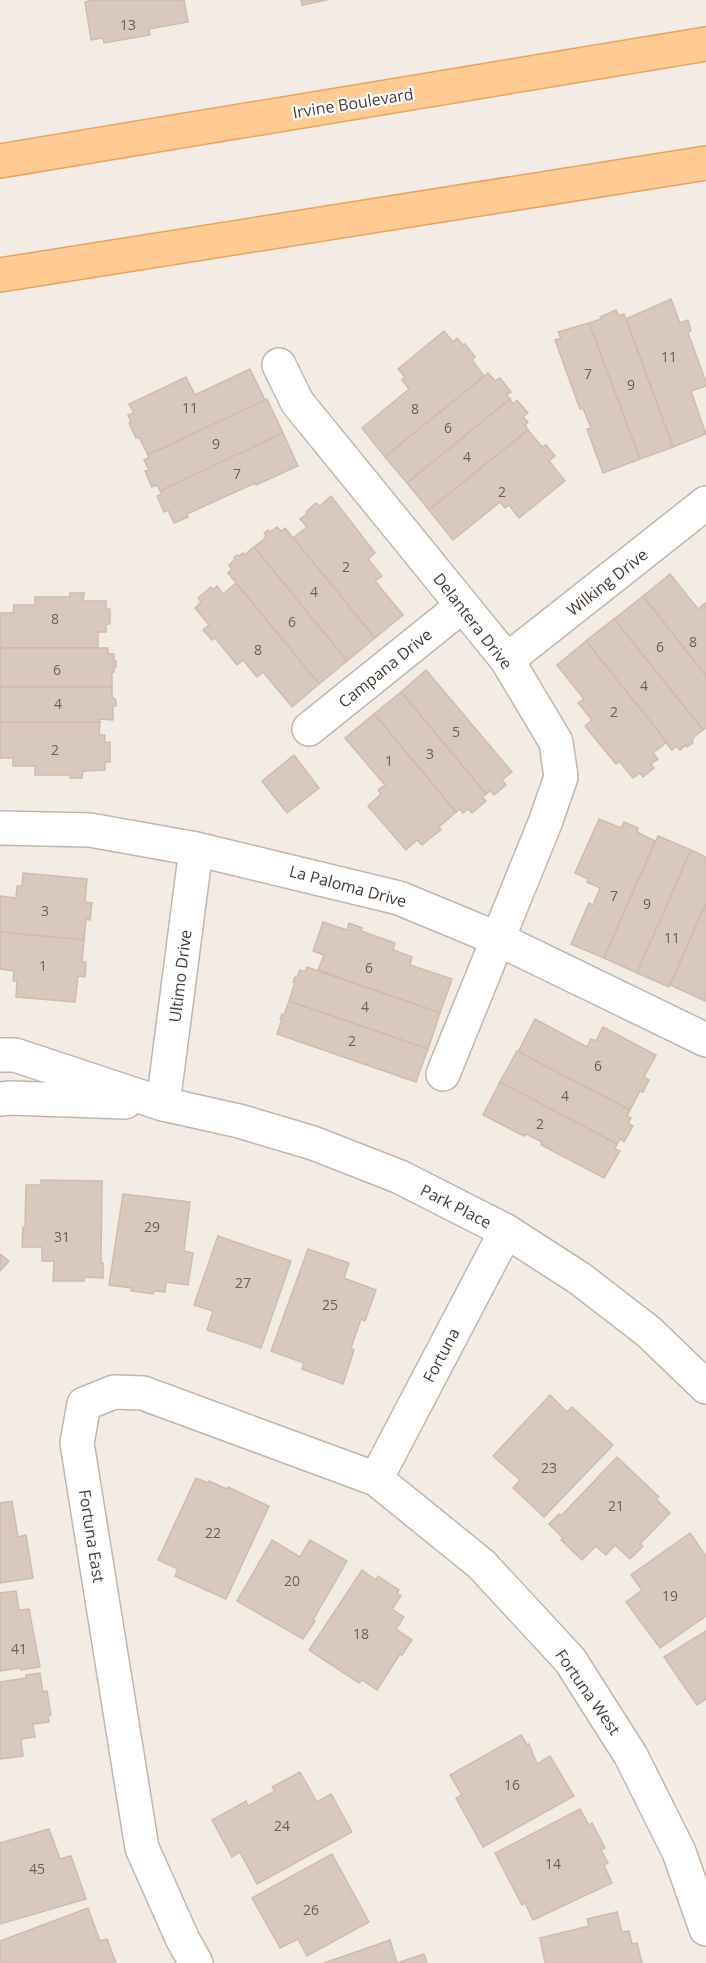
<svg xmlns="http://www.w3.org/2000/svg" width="706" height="1963" font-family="'Open Sans',sans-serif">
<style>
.building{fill:#d8c8bd;stroke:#d0bcad;stroke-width:1.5}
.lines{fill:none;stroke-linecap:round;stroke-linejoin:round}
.minor-casing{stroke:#c2b5aa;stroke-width:36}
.major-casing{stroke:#e8a45e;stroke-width:36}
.minor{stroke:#fff;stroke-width:33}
.major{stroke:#ffcb92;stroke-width:33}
.labels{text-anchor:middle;stroke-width:4.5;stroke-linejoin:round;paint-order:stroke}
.number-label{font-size:14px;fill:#6a5f56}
.street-label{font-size:16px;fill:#463c34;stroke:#fff}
</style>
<rect width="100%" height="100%" fill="#f3ece5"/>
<g class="building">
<path d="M91,0H184L188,22L149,29L150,35L104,43L103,38L91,40L85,2Z"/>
<path d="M301,0H327L302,5Z"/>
<path d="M671,299L680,323L688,320L691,331L688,333L706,382V386L691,391L706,434L673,447L626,319Z"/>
<path d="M616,310L619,316L624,314L673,447L640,459L589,323L601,319L600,317Z"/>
<path d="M589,323L640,459L603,473L587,429L591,428L583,408L580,409L555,340L561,338L558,332Z"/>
<path d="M444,331L453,342L457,338L463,345L465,344L475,357L472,360L484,376L385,457L362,428L409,389L402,380L405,377L398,369Z"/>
<path d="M250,369L265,400L148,455L139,437L136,438L129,423L131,422L128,415L134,413L129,404L186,377L195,395Z"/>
<path d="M488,373L495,381L500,378L511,392L506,395L510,399L407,483L385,457Z"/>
<path d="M267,399L283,433L160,491L157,485L152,487L145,471L149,470L144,460L149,458L148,455Z"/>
<path d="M510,399L513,404L517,400L528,413L523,417L528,422L525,425L528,430L429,510L407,483Z"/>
<path d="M528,430L542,447L546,445L555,456L549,461L565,481L519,518L509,505L505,508L500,502L453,540L429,510Z"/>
<path d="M283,433L298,466L256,485L255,483L187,514L188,517L174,523L168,510L164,512L157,496L162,494L160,491Z"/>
<path d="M331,496L375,553L368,559L382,576L375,581L403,615L375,638L293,538L307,527L300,519L307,514L306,512L316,503L320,506Z"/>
<path d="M277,527L281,531L285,528L375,638L347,661L254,547L264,539L266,535L264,533L268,530L270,532Z"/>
<path d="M254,547L347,661L319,684L228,573L232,569L229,565L235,559L234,558L237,555L239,556L243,553L244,555Z"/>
<path d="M670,574L698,609L705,603L706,604V676L643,596Z"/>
<path d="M236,583L319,684L292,707L263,672L257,677L243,660L237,665L215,638L212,640L203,630L209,625L195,608L201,602L198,598L211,587L213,590L217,586L223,594Z"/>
<path d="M70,593H84L83,601H106V609H110V624H106V632H98V648H0V613H13L14,605H35V597H70Z"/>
<path d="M643,596L706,676V728L703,730L614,619Z"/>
<path d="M614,619L703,730L694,737L692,741L693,743L687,747L686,745L680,750L676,746L672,750L586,641Z"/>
<path d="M586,641L667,742L653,753L658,759L651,764L654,768L643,777L640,773L633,778L619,761L616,764L585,726L592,720L578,703L584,699L557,665Z"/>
<path d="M0,648H108V654H114V662L116,661V667H114V672H112V687H0Z"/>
<path d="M426,670L512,772L502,780L506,785L494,795L490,791L486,794L401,692Z"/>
<path d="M0,687H112V698H114L116,701V706H113V720L99,719L100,722H0Z"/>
<path d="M401,692L486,794L482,797L486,801L472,813L468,809L463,813L460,809L456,812L374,714Z"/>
<path d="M374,714L456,812L439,827L441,830L429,839L422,845L417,840L406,850L368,806L381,794L378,790L385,785L345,738Z"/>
<path d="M0,722H100L99,735H105V743L110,742V762H105V770L83,771L82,778H70V775H35V766H13V758H0Z"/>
<path d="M294,755L319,788L287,813L262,781Z"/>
<path d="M599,819L621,828L624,822L638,828L637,832L655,841L604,958L571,944L589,903L593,905L600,888L587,882L588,879L575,873Z"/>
<path d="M658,836L691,850L637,973L604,958Z"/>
<path d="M691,850L706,857V903L669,987L637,973Z"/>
<path d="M23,873L87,879L85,902L92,903L90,920L86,919L84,940L0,932V896L16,898L17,886H22Z"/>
<path d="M706,903V998L705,1001L670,985Z"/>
<path d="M323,922L347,930L349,923L362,928L361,931L395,943L393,950L412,957L410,965L452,979L440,1013L318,970L324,955L313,951Z"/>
<path d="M0,932L84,940L82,962H86L85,977L78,976L75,1002L16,997L17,981H13L14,971L0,969Z"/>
<path d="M307,967L440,1013L428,1049L289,1001L295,982H293L295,977H297L300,970L305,972Z"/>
<path d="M289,1001L428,1049L416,1082L277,1034L282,1020L280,1019L282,1014L284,1015Z"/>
<path d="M535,1019L587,1047L591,1039L596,1041L603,1027L656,1055L644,1077L649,1080L643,1092L640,1091L630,1110L518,1052Z"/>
<path d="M517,1051L630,1110L627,1116L631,1118L628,1123L633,1126L624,1142L620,1139L617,1144L500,1082Z"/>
<path d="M500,1082L617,1144L615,1149L620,1151L604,1178L541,1145L542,1142L526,1134L524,1136L483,1115Z"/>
<path d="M41,1180L102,1181L101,1263H103V1278L84,1277V1281H53L54,1261H42V1247H22L23,1227H25L26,1185H41Z"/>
<path d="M123,1194L190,1202L184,1251L193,1253L188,1285L166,1282L165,1292L154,1291L153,1294L131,1291L132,1288L109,1285Z"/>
<path d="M218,1236L291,1261L261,1348L207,1330L213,1311L194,1305Z"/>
<path d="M308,1249L349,1263L344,1278L376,1290L365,1321L361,1319L351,1348L354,1350L343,1384L302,1369L304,1363L271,1351Z"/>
<path d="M0,1254L9,1261L0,1271Z"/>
<path d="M550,1395L567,1412L572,1407L613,1445L544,1517L513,1488L520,1480L493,1456Z"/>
<path d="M617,1457L659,1497L656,1499L670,1513L640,1544L643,1546L630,1559L615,1545L606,1555L596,1546L582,1560L561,1540L563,1538L549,1524L559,1514L561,1516Z"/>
<path d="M196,1478L208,1483L209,1481L227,1489L228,1487L269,1506L226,1599L175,1576L178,1569L158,1560Z"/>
<path d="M12,1501L18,1537L26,1535L33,1578L0,1583V1503Z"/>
<path d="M690,1533L706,1556V1616L660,1648L626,1602L642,1590L631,1575Z"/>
<path d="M272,1540L300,1557L310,1540L347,1561L313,1620L315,1621L303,1639L237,1601Z"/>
<path d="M362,1570L376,1580L378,1576L399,1590L397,1593L401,1596L392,1609L404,1617L396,1629L412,1640L402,1655L400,1654L377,1690L362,1680L359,1683L309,1650Z"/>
<path d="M16,1591L19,1610L29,1609L40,1667L21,1670L20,1668L0,1671V1593Z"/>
<path d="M706,1631V1699L697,1705L664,1657Z"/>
<path d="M40,1673L43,1692L47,1691L51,1715L48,1716L49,1722L33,1724L35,1737L21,1739L23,1756L0,1759V1682L26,1678V1675Z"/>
<path d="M521,1735L527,1745L529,1744L537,1764L550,1756L574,1796L483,1847L456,1798L462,1795L450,1775Z"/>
<path d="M300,1772L317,1802L331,1794L352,1832L257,1884L240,1852L232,1857L212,1820L246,1801L248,1806L275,1791L272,1787Z"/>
<path d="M580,1809L589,1825L592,1823L605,1848L601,1850L608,1863L604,1865L612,1883L533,1920L525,1903L522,1905L495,1853Z"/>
<path d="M49,1829L60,1859L71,1856L86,1899L0,1924V1843Z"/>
<path d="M332,1854L369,1922L307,1956L298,1939L280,1948L252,1898Z"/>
<path d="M88,1908L100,1941L107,1939L116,1963H0V1941Z"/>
<path d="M617,1912L622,1932L629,1931L632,1944L637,1943L642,1963H545L540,1938L589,1926L587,1919Z"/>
<path d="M390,1940L397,1963H324Z"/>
<path d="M424,1954L427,1963H397Z"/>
</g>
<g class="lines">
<g class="minor-casing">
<g id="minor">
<path d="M279,365L297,402L507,660L556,742L561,777L545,823L443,1074"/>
<path d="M507,660L706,503"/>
<path d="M309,729L462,606"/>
<path d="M0,828L90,830L196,849L399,898L498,939L706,1040"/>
<path d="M0,1055H15L163,1104L239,1121L313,1143L400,1177L506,1231L579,1278L649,1332L706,1387"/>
<path d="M0,1099L10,1098L125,1102"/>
<path d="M163,1104L196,849"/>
<path d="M376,1479L506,1231"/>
<path d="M196,1963L183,1940L142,1848L77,1443L84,1404L114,1392L143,1393L376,1479L481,1564L570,1660L631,1756L679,1852L706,1929"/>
</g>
</g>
<g class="major-casing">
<g id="major">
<path d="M0,161L706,44"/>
<path d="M0,275L706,163"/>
</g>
</g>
<use href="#minor" class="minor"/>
<use href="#major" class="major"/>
</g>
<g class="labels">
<g class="number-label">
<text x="128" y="30">13</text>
<text x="669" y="362">11</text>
<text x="588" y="379">7</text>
<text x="631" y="390">9</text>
<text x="190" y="413">11</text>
<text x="415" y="414">8</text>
<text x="448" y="433">6</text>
<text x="216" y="449">9</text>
<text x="467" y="462">4</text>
<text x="237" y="479">7</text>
<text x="502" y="497">2</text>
<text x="346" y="572">2</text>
<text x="314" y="597">4</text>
<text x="55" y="624">8</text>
<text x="292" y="627">6</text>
<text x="693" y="647">8</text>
<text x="660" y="652">6</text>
<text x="258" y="655">8</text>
<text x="57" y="675">6</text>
<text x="644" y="691">4</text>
<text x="58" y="709">4</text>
<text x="614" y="717">2</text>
<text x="456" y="737">5</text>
<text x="55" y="755">2</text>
<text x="430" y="759">3</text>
<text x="389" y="766">1</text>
<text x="614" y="901">7</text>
<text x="647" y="909">9</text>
<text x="45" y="916">3</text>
<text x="672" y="943">11</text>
<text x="43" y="971">1</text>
<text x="369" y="973">6</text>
<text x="365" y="1012">4</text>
<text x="352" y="1046">2</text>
<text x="598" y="1071">6</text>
<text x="565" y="1101">4</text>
<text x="540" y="1129">2</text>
<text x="152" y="1232">29</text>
<text x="62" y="1242">31</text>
<text x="243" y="1288">27</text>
<text x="330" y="1310">25</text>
<text x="549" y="1473">23</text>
<text x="616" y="1511">21</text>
<text x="213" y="1538">22</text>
<text x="292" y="1586">20</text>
<text x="670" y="1601">19</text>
<text x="361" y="1639">18</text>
<text x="19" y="1654">41</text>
<text x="512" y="1790">16</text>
<text x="282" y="1831">24</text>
<text x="553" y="1869">14</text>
<text x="37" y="1874">45</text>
<text x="311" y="1915">26</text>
</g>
<g class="street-label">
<text transform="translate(353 103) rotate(-9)" y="6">Irvine Boulevard</text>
<text transform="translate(607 582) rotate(-38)" y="6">Wilking Drive</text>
<text transform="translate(473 621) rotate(52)" y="6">Delantera Drive</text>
<text transform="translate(385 668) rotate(-39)" y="6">Campana Drive</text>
<text transform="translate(348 886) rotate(15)" y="6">La Paloma Drive</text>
<text transform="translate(180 976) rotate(-83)" y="6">Ultimo Drive</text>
<text transform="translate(456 1206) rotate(27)" y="6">Park Place</text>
<text transform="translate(441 1355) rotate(-62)" y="6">Fortuna</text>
<text transform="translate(92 1536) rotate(81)" y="6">Fortuna East</text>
<text transform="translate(588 1692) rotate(55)" y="6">Fortuna West</text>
</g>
</g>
</svg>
